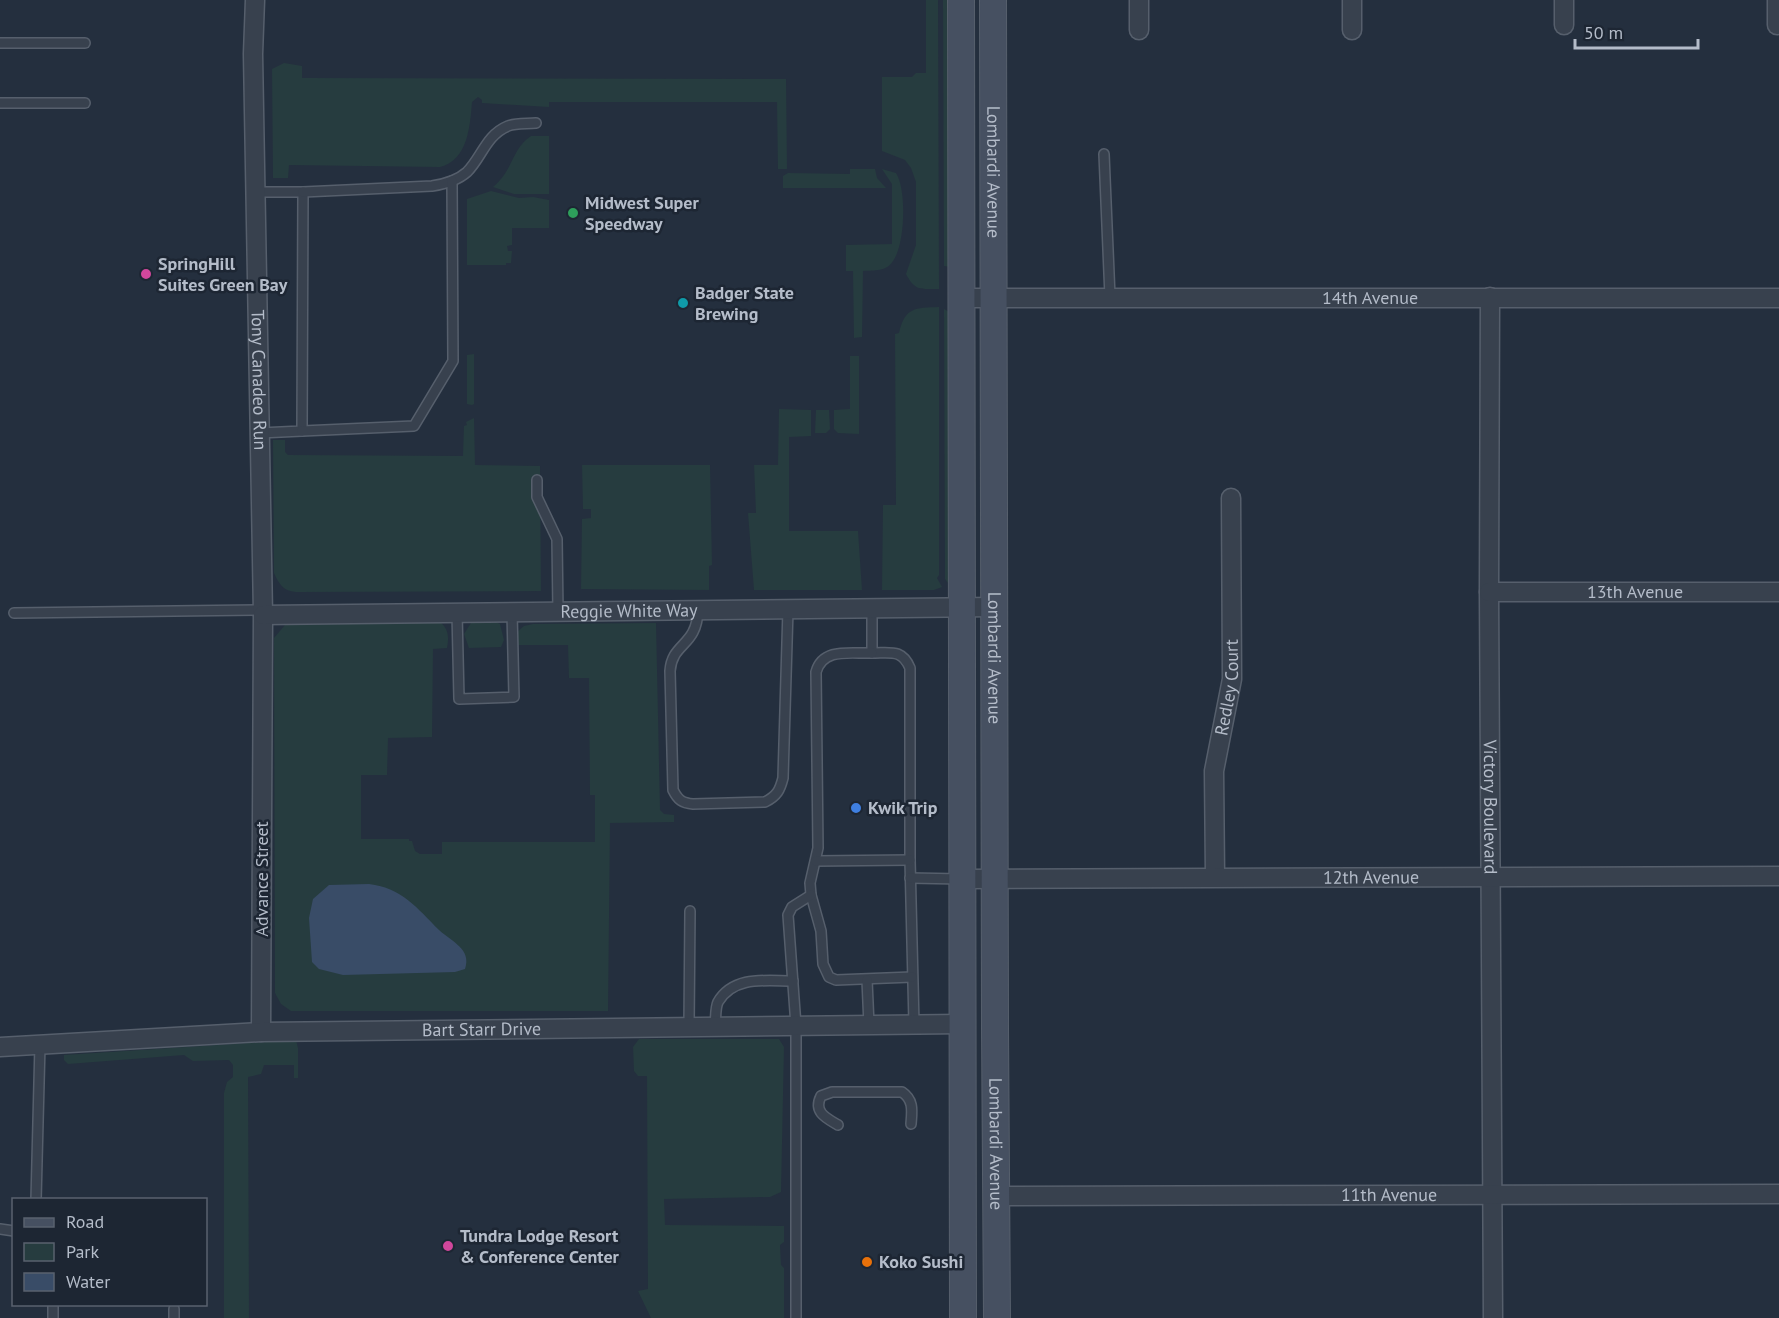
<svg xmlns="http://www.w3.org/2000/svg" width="1779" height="1318" font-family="'PT Sans',sans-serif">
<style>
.green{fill:#263c3f}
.water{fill:#394c67}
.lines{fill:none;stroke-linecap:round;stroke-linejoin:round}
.lane-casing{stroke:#565f6c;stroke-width:12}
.street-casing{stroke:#565f6c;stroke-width:21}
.secondary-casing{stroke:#565f6c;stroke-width:28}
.lane{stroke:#38414e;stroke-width:9}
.street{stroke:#38414e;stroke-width:18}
.secondary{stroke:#465061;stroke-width:26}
.leisure-dot{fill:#2e9e5b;stroke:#1d2633;stroke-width:2}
.hotel-dot{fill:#d1479c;stroke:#1d2633;stroke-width:2}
.culture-dot{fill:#0f9aa8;stroke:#1d2633;stroke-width:2}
.shop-dot{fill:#3f7fe0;stroke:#1d2633;stroke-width:2}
.food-dot{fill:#e8710a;stroke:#1d2633;stroke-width:2}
.labels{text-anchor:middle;stroke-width:5;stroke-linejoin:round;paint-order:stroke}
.street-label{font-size:18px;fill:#b4bcc9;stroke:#1d2633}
.poi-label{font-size:18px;font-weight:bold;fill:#b4bcc9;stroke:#1d2633;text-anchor:start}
</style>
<rect width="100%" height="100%" fill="#242f3e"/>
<g class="green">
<path d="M926,0H938L939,289C920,289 915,291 906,274L916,245V182L911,168L905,160L882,151V77H912L916,73H926Z"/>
<path d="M943,0H950L951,267L944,266Z"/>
<path d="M284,63L302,66V78L786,79L787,169H778L777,102H549V107L482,103V100L478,97L472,102C470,126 468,160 440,167L289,165L288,178H273L272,69Z"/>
<path d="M531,136H549V194H514L493,187C513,171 512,148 531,136Z"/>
<path d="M850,169H875L877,178L886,188H783V176L788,173L850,174Z"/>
<path d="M882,169L896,173C907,190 905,245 893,261C886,272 875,270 863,271L862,337L854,338L853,271H846V245L892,244V184Z"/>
<path d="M491,191L519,198L533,197L549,200V228H512V245L507,246L508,251H512L511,263H506V265H467V199Z"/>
<path d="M939,307V575L937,578L942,587L934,590H882L883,505H896L895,334L899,333C905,307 915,308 939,307Z"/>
<path d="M944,309L951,313L950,578L948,583L945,579Z"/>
<path d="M474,354V404L472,405L467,404V355Z"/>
<path d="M850,356H859V434L838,433L834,429V410L850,409Z"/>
<path d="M779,409L811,410V436L789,437V531H858L862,590H754L748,513H756L754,465H778Z"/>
<path d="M816,410H829L830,429L826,433H815Z"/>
<path d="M474,418L475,465L540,466L541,591L296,592C283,591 279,584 274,573L273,440H285V452L288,455L463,456L464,426L467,425L466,422Z"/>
<path d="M582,465H710L712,565L709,566V590L581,589L582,519L591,518V509H583Z"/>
<path d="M298,622H440C449,629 449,638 447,648L433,649L432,737L388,738L387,775H361V839H409V841H412L415,851L420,854H442V842H595V795H590L589,678H569L568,645H518V631L524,626L533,624L656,623L660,810L664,814L674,815V822L610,823L608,1011H291L281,1004L275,993L274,638L285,625Z"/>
<path d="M496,622L500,624L504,640L501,647L469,648L464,634L471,623Z"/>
<path d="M639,1039H779L784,1047L781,1192L770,1197L664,1199L665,1225L784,1226V1242L780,1245L781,1265L784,1268V1318H651L638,1291L648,1289L647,1076H638L634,1071L633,1047Z"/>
<path d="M296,1040L298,1048V1078H294V1065H264L261,1074L248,1077L249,1318H224V1093L227,1082L233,1077V1065L229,1060L193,1061L184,1055L68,1064L64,1060V1055Z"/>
</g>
<path class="water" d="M369,884C402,888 417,908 439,930C452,942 472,949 465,969L455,972L343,975L319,969L312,962L309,918L313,899L329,885Z"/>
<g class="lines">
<g class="lane-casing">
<g id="lane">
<path d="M0,43H85"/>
<path d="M0,103H85"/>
<path d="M1104,154L1110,297"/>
<path d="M256,192H303L302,431L260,433"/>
<path d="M303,192L432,186C445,184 457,181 467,172C482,157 486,135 508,126C516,123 527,124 536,123"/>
<path d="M302,431L414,426L453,361L452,181"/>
<path d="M537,480V497L557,539L558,612"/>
<path d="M872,608V653C891,653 902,649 910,668V860L914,1024"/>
<path d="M698,610C697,647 672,642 670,671L673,790C678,800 682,803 693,804L765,802C777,796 780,790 783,778L788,609"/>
<path d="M14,613L263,610"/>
<path d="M457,613L459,699L514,697L512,612"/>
<path d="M872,653C851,654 823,647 816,672L818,848L810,883L811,895L821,931L823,964L829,977L836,980L912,977"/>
<path d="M816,861L910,860"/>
<path d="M910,878L962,879"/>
<path d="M867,980L869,1025"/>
<path d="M689,1026L690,911"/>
<path d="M715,1026C716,1019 715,1008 718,1002C734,975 767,981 793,981"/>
<path d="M838,1125C826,1118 813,1112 821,1096L832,1092H902C914,1100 912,1111 911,1124"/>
<path d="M36,1200L40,1044"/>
<path d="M0,1229L14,1231"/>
<path d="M53,1304V1318"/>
<path d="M174,1309V1318"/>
<path d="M796,1318V1026L788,915L792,907L811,895"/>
</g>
</g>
<g class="street-casing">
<g id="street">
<path id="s1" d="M255,0L253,54L263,615L261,1032"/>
<path d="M1139,0V30"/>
<path d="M1352,0V30"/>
<path d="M1564,0V25"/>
<path d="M1777,0V25"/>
<path id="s2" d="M1490,297L1489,592L1493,1318"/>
<path id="s3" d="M962,298H1779"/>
<path id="s4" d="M1489,592H1779"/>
<path id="s5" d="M263,615L995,607"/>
<path id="s6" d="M1215,876L1214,771L1232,679L1231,498"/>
<path id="s7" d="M963,879L1779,876"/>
<path id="s8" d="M0,1047L261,1032L962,1024"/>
<path id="s9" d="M997,1196L1779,1194"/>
</g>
</g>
<g class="secondary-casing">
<g id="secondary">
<path d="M961,0L963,1318"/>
<path id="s10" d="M993,0L995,1028L997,1318"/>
</g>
</g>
<use href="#lane" class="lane"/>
<use href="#street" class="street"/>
<use href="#secondary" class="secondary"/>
</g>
<circle class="leisure-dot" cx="573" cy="213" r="6"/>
<g class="hotel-dot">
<circle cx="146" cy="274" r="6"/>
<circle cx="448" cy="1246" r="6"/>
</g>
<circle class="culture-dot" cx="683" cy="303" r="6"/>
<circle class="shop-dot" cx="856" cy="808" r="6"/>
<circle class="food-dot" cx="867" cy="1262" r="6"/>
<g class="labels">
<g class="street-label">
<text dy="6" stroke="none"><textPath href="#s10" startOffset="172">Lombardi Avenue</textPath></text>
<text dy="6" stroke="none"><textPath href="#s3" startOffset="408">14th Avenue</textPath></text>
<text dy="6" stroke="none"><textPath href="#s1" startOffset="380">Tony Canadeo Run</textPath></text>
<text dy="6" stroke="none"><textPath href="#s4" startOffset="146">13th Avenue</textPath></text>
<text dy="6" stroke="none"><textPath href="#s5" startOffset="366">Reggie White Way</textPath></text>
<text dy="6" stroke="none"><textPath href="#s10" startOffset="658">Lombardi Avenue</textPath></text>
<text dy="6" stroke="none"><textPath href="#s6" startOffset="190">Redley Court</textPath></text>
<text dy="6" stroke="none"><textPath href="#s2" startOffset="510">Victory Boulevard</textPath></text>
<text dy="6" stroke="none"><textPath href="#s7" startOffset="408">12th Avenue</textPath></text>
<text transform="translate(262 879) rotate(-90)" y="6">Advance Street</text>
<text dy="6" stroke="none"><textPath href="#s8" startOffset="482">Bart Starr Drive</textPath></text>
<text dy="6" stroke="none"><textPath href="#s10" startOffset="1144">Lombardi Avenue</textPath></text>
<text dy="6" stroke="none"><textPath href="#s9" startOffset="392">11th Avenue</textPath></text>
</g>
<g class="poi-label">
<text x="585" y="209">Midwest Super<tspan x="585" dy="21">Speedway</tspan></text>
<text x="158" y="270">SpringHill<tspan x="158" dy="21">Suites Green Bay</tspan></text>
<text x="695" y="299">Badger State<tspan x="695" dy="21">Brewing</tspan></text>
<text x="868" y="814">Kwik Trip</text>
<text x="460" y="1242">Tundra Lodge Resort<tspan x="460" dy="21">&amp; Conference Center</tspan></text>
<text x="879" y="1268">Koko Sushi</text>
</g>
</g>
<rect x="12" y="1198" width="195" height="108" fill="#1d2633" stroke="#59626f" stroke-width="1.5"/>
<rect x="24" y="1218" width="30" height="9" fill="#465061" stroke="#59626f" stroke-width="1.5"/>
<text x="66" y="1228" font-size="18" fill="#b4bcc9">Road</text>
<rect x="24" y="1243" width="30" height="18" fill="#263c3f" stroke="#59626f" stroke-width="1.5"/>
<text x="66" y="1258" font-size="18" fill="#b4bcc9">Park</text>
<rect x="24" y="1273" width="30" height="18" fill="#394c67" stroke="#59626f" stroke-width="1.5"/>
<text x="66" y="1288" font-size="18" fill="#b4bcc9">Water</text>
<path d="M1575 39v9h123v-9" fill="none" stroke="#b4bcc9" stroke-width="3"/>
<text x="1584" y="39" font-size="18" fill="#b4bcc9" stroke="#1d2633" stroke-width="4.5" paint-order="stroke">50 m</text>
</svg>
